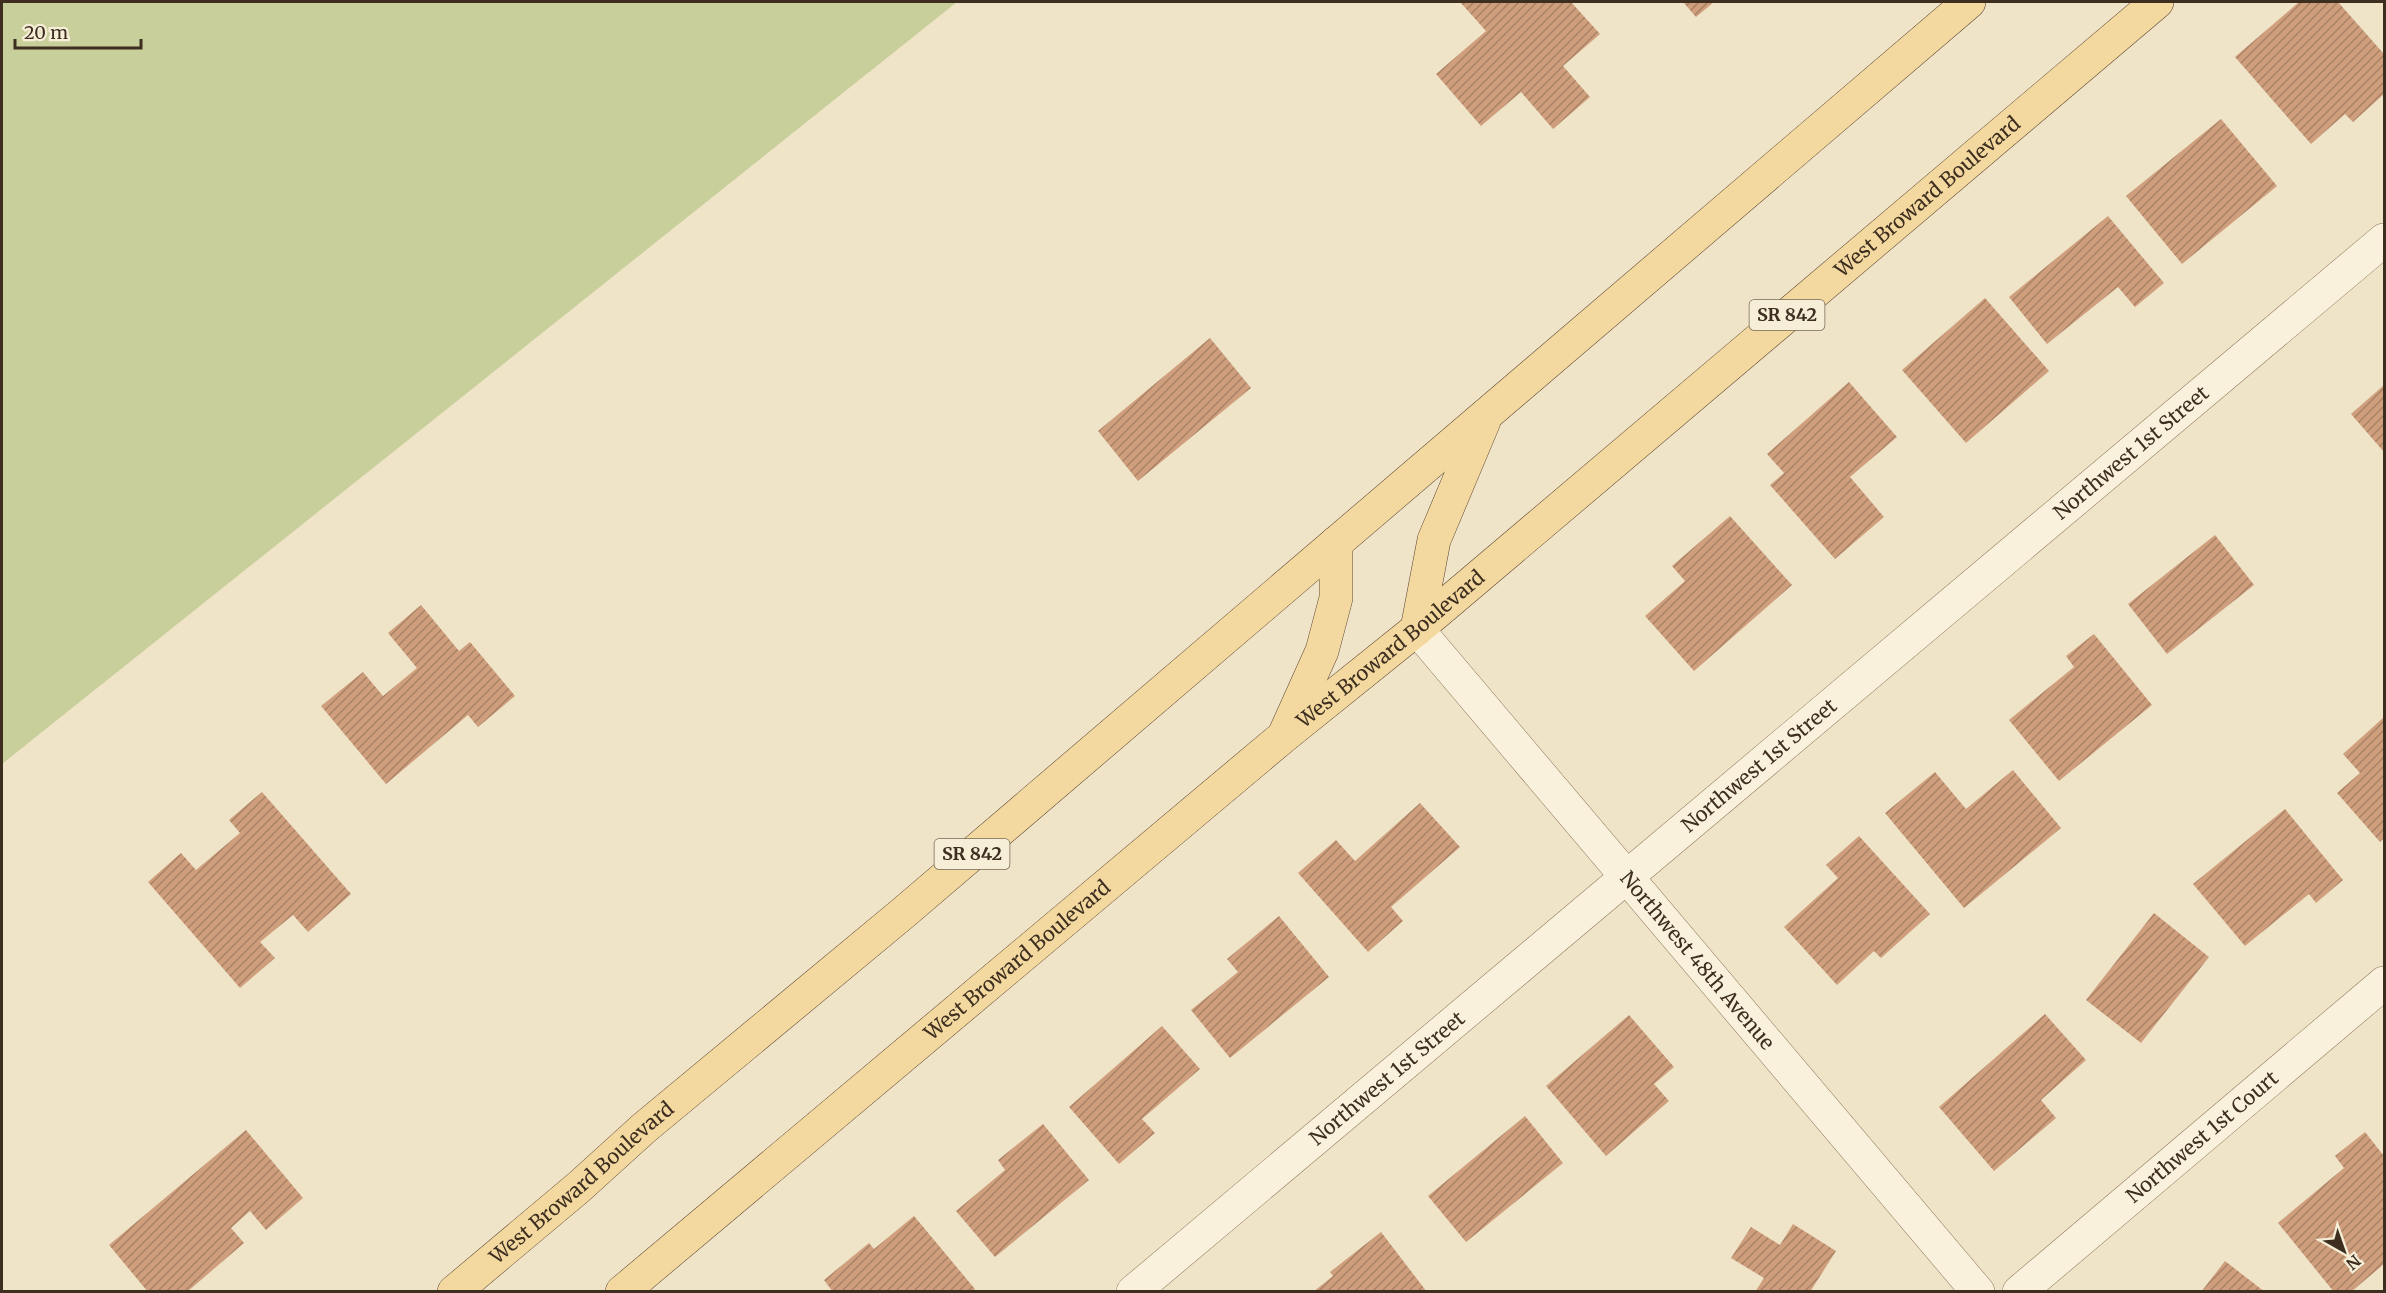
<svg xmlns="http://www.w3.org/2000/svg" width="2386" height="1293" font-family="Merriweather,serif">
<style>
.grass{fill:#c9cf9b}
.building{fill:url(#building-hatch)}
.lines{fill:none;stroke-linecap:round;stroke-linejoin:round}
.street-casing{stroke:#8d765c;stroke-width:34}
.primary-casing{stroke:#5b4430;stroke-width:34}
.street{stroke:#faf1dc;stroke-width:33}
.primary{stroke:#f3d9a0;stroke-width:33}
.labels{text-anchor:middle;stroke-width:6;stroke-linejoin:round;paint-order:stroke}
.shield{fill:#f7eed8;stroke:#756857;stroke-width:1.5}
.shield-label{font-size:18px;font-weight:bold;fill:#3d2e20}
.street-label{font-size:20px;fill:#3d2e20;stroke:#f7eed8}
</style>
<defs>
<pattern id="building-hatch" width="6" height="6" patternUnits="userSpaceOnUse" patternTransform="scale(1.5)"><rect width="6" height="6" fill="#cf9f7d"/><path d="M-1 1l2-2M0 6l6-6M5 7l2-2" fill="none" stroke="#a98266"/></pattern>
</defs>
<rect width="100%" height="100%" fill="#f0e4c8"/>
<path class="grass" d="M2,2H957L2,764Z"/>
<g class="building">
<path d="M1460,2H1571L1600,34L1563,66L1590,97L1553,129L1521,92L1481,126L1436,74L1486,31Z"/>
<path d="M1683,2H1714L1696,17Z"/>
<path d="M2299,2H2338L2384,54V94L2353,122L2345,114L2311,144L2235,57Z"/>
<path d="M2221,119L2277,186L2182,264L2126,196Z"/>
<path d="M2108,216L2164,283L2135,307L2118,287L2047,344L2009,297Z"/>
<path d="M1985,298L2049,371L1966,443L1902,370Z"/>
<path d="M1210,338L1251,388L1138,481L1098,431Z"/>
<path d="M1849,382L1897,437L1850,477L1884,517L1835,559L1770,485L1784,473L1767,454Z"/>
<path d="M2384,385V452L2351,414Z"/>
<path d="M1730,516L1792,585L1694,671L1645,616L1685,581L1672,566Z"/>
<path d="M2215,535L2254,585L2167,654L2128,604Z"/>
<path d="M421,605L459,651L470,642L515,696L478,727L468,715L386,784L321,706L363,672L383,696L417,668L388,633Z"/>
<path d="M2094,634L2152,705L2059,781L2009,720L2074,667L2066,656Z"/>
<path d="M2383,718L2384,838L2380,842L2337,793L2360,773L2343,754Z"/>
<path d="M2013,770L2061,828L1964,908L1885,813L1935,772L1966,809Z"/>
<path d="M262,792L351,894L308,932L293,915L260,942L275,958L240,988L148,882L181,853L196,870L240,833L229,820Z"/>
<path d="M1420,803L1460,847L1391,907L1403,921L1368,952L1298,873L1336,840L1355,861Z"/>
<path d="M2285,809L2343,880L2316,903L2309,894L2245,946L2193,884Z"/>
<path d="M1859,836L1930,914L1881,958L1874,951L1837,985L1784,927L1838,878L1826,865Z"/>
<path d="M2154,913L2209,957L2141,1043L2086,1000Z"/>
<path d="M1279,916L1329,977L1230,1058L1191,1010L1238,972L1227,959Z"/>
<path d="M2045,1014L2086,1060L2041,1100L2056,1118L1994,1171L1939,1107Z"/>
<path d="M1629,1015L1674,1067L1654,1084L1669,1101L1606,1156L1546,1086Z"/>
<path d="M1162,1026L1200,1069L1142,1119L1155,1133L1119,1164L1069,1107Z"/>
<path d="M1525,1116L1563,1163L1466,1242L1428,1196Z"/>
<path d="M1043,1124L1089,1180L995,1257L956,1211L1005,1170L998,1160Z"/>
<path d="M246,1130L303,1198L266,1230L250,1211L231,1228L244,1243L187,1292H148L109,1245Z"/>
<path d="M2365,1132L2384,1156V1264L2351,1292H2334L2278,1223L2344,1168L2335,1156Z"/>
<path d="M914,1216L975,1289L972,1292H833L824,1280L869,1243L874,1249Z"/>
<path d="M1793,1224L1836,1251L1810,1292H1755L1764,1278L1731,1258L1751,1227L1780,1245Z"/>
<path d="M1381,1232L1427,1292H1313L1333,1276L1330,1272Z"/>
<path d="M2225,1261L2265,1292H2201Z"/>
</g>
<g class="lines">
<g class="street-casing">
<g id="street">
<path id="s1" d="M1417,629L1978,1292"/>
<path id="s2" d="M1133,1292L2384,240"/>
<path id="s3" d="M2019,1292L2384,983"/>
</g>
</g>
<g class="primary-casing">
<g id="primary">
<path d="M1417,629L1434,540L1484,421"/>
<path d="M1286,731L1322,651L1336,598V543"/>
<path id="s4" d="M454,1292L579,1187L644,1128L902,914L1969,2"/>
<path id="s5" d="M622,1292L1284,736L1417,629L2157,2"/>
</g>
</g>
<use href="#street" class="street"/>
<use href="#primary" class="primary"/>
</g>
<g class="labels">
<g class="shield">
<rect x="1749.5" y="300" width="75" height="30" rx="4.5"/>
<rect x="934.5" y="839" width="75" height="30" rx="4.5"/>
</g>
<g class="shield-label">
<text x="1787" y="321">SR 842</text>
<text x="972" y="860">SR 842</text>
</g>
<g class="street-label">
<text dy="7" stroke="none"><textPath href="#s5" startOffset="1704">West Broward Boulevard</textPath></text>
<text dy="7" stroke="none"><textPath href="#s2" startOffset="1304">Northwest 1st Street</textPath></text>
<text dy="7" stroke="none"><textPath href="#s5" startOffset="1002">West Broward Boulevard</textPath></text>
<text dy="7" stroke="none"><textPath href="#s2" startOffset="818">Northwest 1st Street</textPath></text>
<text dy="7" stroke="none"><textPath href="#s5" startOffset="516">West Broward Boulevard</textPath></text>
<text dy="7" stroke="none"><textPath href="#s1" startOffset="434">Northwest 48th Avenue</textPath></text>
<text dy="7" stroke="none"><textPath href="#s2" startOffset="332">Northwest 1st Street</textPath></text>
<text dy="7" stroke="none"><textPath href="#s3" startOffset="240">Northwest 1st Court</textPath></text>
<text dy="7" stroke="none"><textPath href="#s4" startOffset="168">West Broward Boulevard</textPath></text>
</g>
</g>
<rect width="2386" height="1293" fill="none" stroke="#3d2e20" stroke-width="6"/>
<g transform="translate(2344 1251) rotate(140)" stroke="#f7eed8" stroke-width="4.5" paint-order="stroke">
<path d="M0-4.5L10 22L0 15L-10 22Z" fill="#3d2e20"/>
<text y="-9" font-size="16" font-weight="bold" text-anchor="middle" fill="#3d2e20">N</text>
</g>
<path d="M15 39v9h126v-9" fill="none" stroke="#3d2e20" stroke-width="3"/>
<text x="24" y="39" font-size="18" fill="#3d2e20" stroke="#f7eed8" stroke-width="4.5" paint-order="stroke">20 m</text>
</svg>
